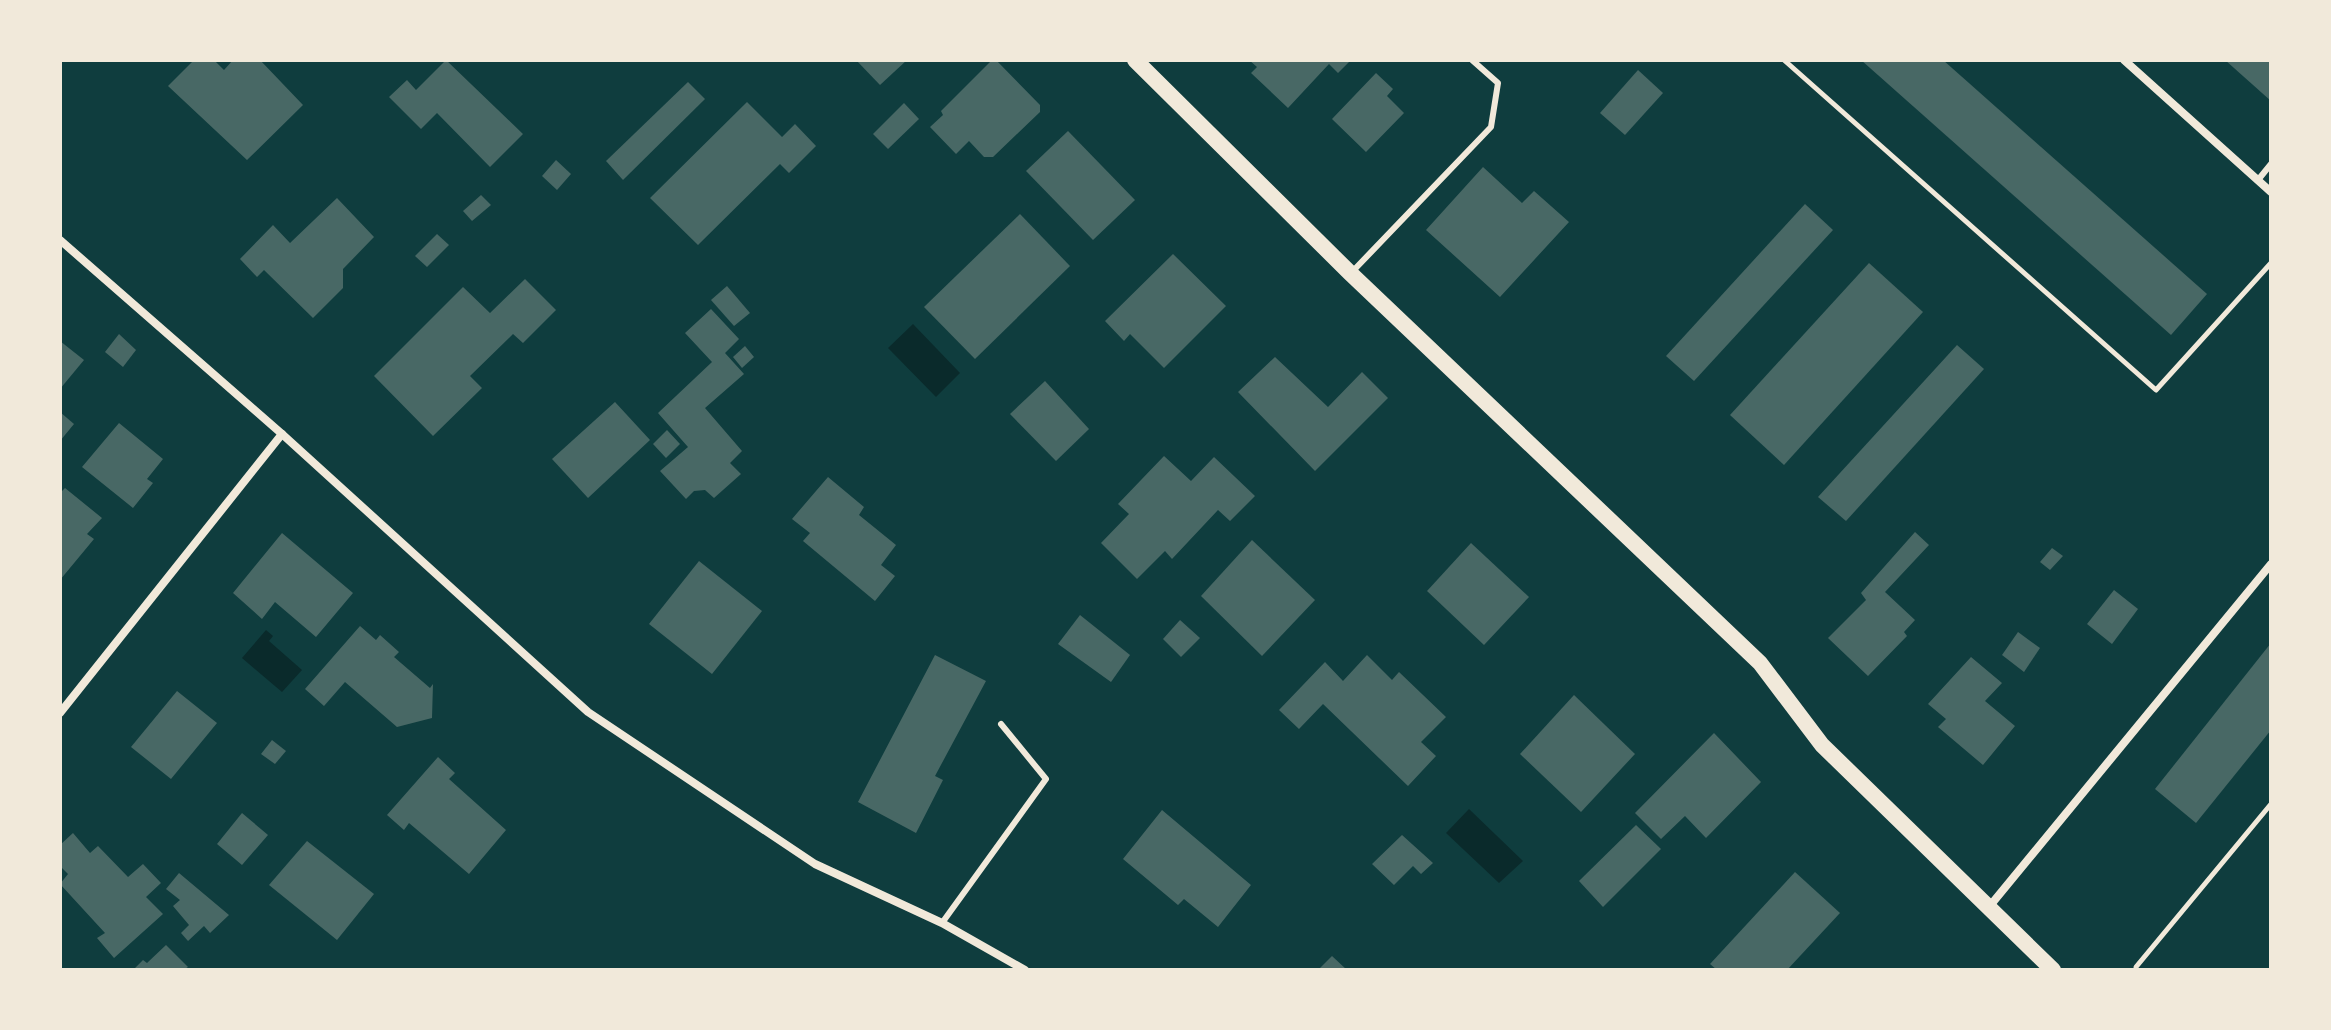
<svg xmlns="http://www.w3.org/2000/svg" width="2331" height="1030" font-family="'Nunito Sans',sans-serif">
<style>
.water{fill:#0a2a2b}
.building{fill:#486865}
.lines{fill:none;stroke-linecap:round;stroke-linejoin:round}
.path{stroke:#f1e9da;stroke-width:5}
.service{stroke:#f1e9da;stroke-width:6}
.minor{stroke:#f1e9da;stroke-width:8}
.secondary{stroke:#f1e9da;stroke-width:16}
</style>
<rect width="100%" height="100%" fill="#0f3d3e"/>
<g class="water">
<path d="M913,324L960,373L936,397L888,348Z"/>
<path d="M266,630L273,636L269,641L302,670L282,692L242,658Z"/>
<path d="M1469,809L1523,861L1499,883L1446,833Z"/>
</g>
<g class="building">
<path d="M194,60H214L224,70L233,60H260L303,105L247,160L168,86Z"/>
<path d="M446,60L523,134L490,167L437,113L421,129L389,97L407,80L416,90Z"/>
<path d="M856,60H907L880,85Z"/>
<path d="M992,60H996L1040,105V112L993,157H984L969,141L956,154L930,127L943,115L941,111Z"/>
<path d="M1249,60H1351L1338,73L1329,64L1288,108L1251,73L1257,67Z"/>
<path d="M1861,60H1943L2207,294L2171,335Z"/>
<path d="M2225,60H2271V101Z"/>
<path d="M1638,70L1663,93L1625,135L1600,113Z"/>
<path d="M1376,73L1393,89L1387,96L1404,113L1366,152L1332,119Z"/>
<path d="M688,82L705,99L623,180L606,161Z"/>
<path d="M747,102L782,137L795,124L816,146L789,173L780,164L698,245L650,198Z"/>
<path d="M904,103L919,119L888,149L873,134Z"/>
<path d="M1068,131L1135,200L1093,240L1026,171Z"/>
<path d="M556,160L571,174L557,190L542,176Z"/>
<path d="M1483,167L1522,203L1534,191L1569,222L1500,297L1426,230Z"/>
<path d="M481,195L491,205L472,221L463,211Z"/>
<path d="M337,198L374,237L343,269V288L313,318L264,270L257,277L240,259L273,225L290,243Z"/>
<path d="M1805,204L1833,230L1694,381L1666,356Z"/>
<path d="M1020,214L1070,266L975,359L924,307Z"/>
<path d="M437,234L449,245L427,267L415,256Z"/>
<path d="M1173,254L1226,306L1164,368L1130,334L1124,341L1105,321Z"/>
<path d="M1869,263L1923,312L1784,465L1730,415Z"/>
<path d="M525,279L556,310L523,343L513,334L470,376L482,388L433,436L374,376L463,287L490,313Z"/>
<path d="M727,286L750,313L734,326L711,300Z"/>
<path d="M711,309L739,339L725,353L744,374L705,408L742,451L730,463L741,474L714,498L705,490L694,491L686,499L660,471L688,447L658,413L712,362L685,333Z"/>
<path d="M119,334L136,350L123,367L105,352Z"/>
<path d="M60,341L84,360L60,389Z"/>
<path d="M1957,345L1984,369L1846,521L1818,497Z"/>
<path d="M745,346L754,357L742,368L733,357Z"/>
<path d="M1275,357L1328,407L1362,372L1388,398L1315,471L1238,392Z"/>
<path d="M1045,381L1089,429L1056,461L1010,414Z"/>
<path d="M615,402L650,440L588,498L552,459Z"/>
<path d="M60,412L74,424L60,441Z"/>
<path d="M119,423L163,459L147,479L153,483L133,508L82,467Z"/>
<path d="M667,430L680,444L666,458L653,444Z"/>
<path d="M1164,456L1191,481L1214,457L1255,496L1230,521L1218,510L1172,559L1165,551L1137,579L1101,543L1129,514L1118,504Z"/>
<path d="M828,477L864,507L859,515L896,545L881,565L895,576L875,601L803,541L810,533L792,519Z"/>
<path d="M65,488L102,518L87,534L94,539L60,580V493Z"/>
<path d="M1915,532L1929,545L1885,592L1915,620L1904,632L1907,636L1868,676L1828,638L1866,600L1861,593Z"/>
<path d="M282,533L353,593L316,637L275,602L262,619L233,593Z"/>
<path d="M1252,540L1315,600L1262,656L1201,596Z"/>
<path d="M1471,543L1529,597L1484,645L1427,591Z"/>
<path d="M2052,548L2063,556L2050,570L2040,562Z"/>
<path d="M699,561L762,611L712,674L649,624Z"/>
<path d="M2114,590L2138,609L2112,644L2087,624Z"/>
<path d="M1080,615L1130,655L1111,682L1058,644Z"/>
<path d="M1180,620L1200,638L1181,657L1163,639Z"/>
<path d="M360,626L376,640L380,635L399,652L394,657L430,688L433,684L432,718L397,727L345,682L324,706L305,689Z"/>
<path d="M2018,632L2040,648L2024,672L2002,655Z"/>
<path d="M2271,643V730L2196,823L2155,789Z"/>
<path d="M935,655L986,681L935,776L943,780L916,833L858,802Z"/>
<path d="M1367,655L1392,680L1399,672L1446,717L1421,742L1436,756L1408,786L1323,704L1299,729L1279,710L1325,662L1343,681Z"/>
<path d="M1971,657L2002,683L1985,701L2015,726L1983,765L1938,727L1946,719L1928,704Z"/>
<path d="M177,691L217,723L171,779L131,747Z"/>
<path d="M1574,695L1635,754L1581,812L1520,754Z"/>
<path d="M1714,733L1761,782L1706,838L1685,816L1661,839L1635,813Z"/>
<path d="M272,740L286,751L275,764L261,754Z"/>
<path d="M438,757L455,773L449,779L506,830L469,874L409,823L404,830L387,815Z"/>
<path d="M1162,810L1251,885L1218,927L1184,899L1178,905L1123,859Z"/>
<path d="M242,813L268,835L242,865L217,844Z"/>
<path d="M1636,825L1661,849L1603,907L1579,881Z"/>
<path d="M73,833L90,853L98,846L128,877L143,864L161,883L146,897L163,914L114,958L97,938L105,933L60,884L68,874L60,866V845Z"/>
<path d="M1402,835L1433,863L1421,874L1413,866L1394,885L1372,864Z"/>
<path d="M307,841L374,894L337,940L269,885Z"/>
<path d="M1795,872L1840,913L1787,970H1717L1710,964Z"/>
<path d="M179,873L229,915L210,933L204,926L188,941L181,933L189,925L173,906L180,900L166,889Z"/>
<path d="M166,945L188,967L183,970H133L143,960L147,963Z"/>
<path d="M1332,956L1347,970H1318Z"/>
</g>
<g class="lines">
<g class="path">
<path d="M1784,60L2156,390L2271,263"/>
<path d="M2136,967L2271,804"/>
</g>
<g class="service">
<path d="M2258,180L2271,164"/>
<path d="M1352,272L1491,127L1498,83L1472,60"/>
<path d="M942,923L1046,779L1001,724"/>
</g>
<g class="minor">
<path d="M2124,60L2271,192"/>
<path d="M60,240L282,434L588,712L815,864L942,923L1025,970"/>
<path d="M60,713L282,434"/>
<path d="M1989,907L2271,564"/>
</g>
<path class="secondary" d="M1135,60L1350,273L1760,663L1822,745L2053,970"/>
</g>
<rect width="2331" height="1030" fill="none" stroke="#f1e9da" stroke-width="124"/>
</svg>
